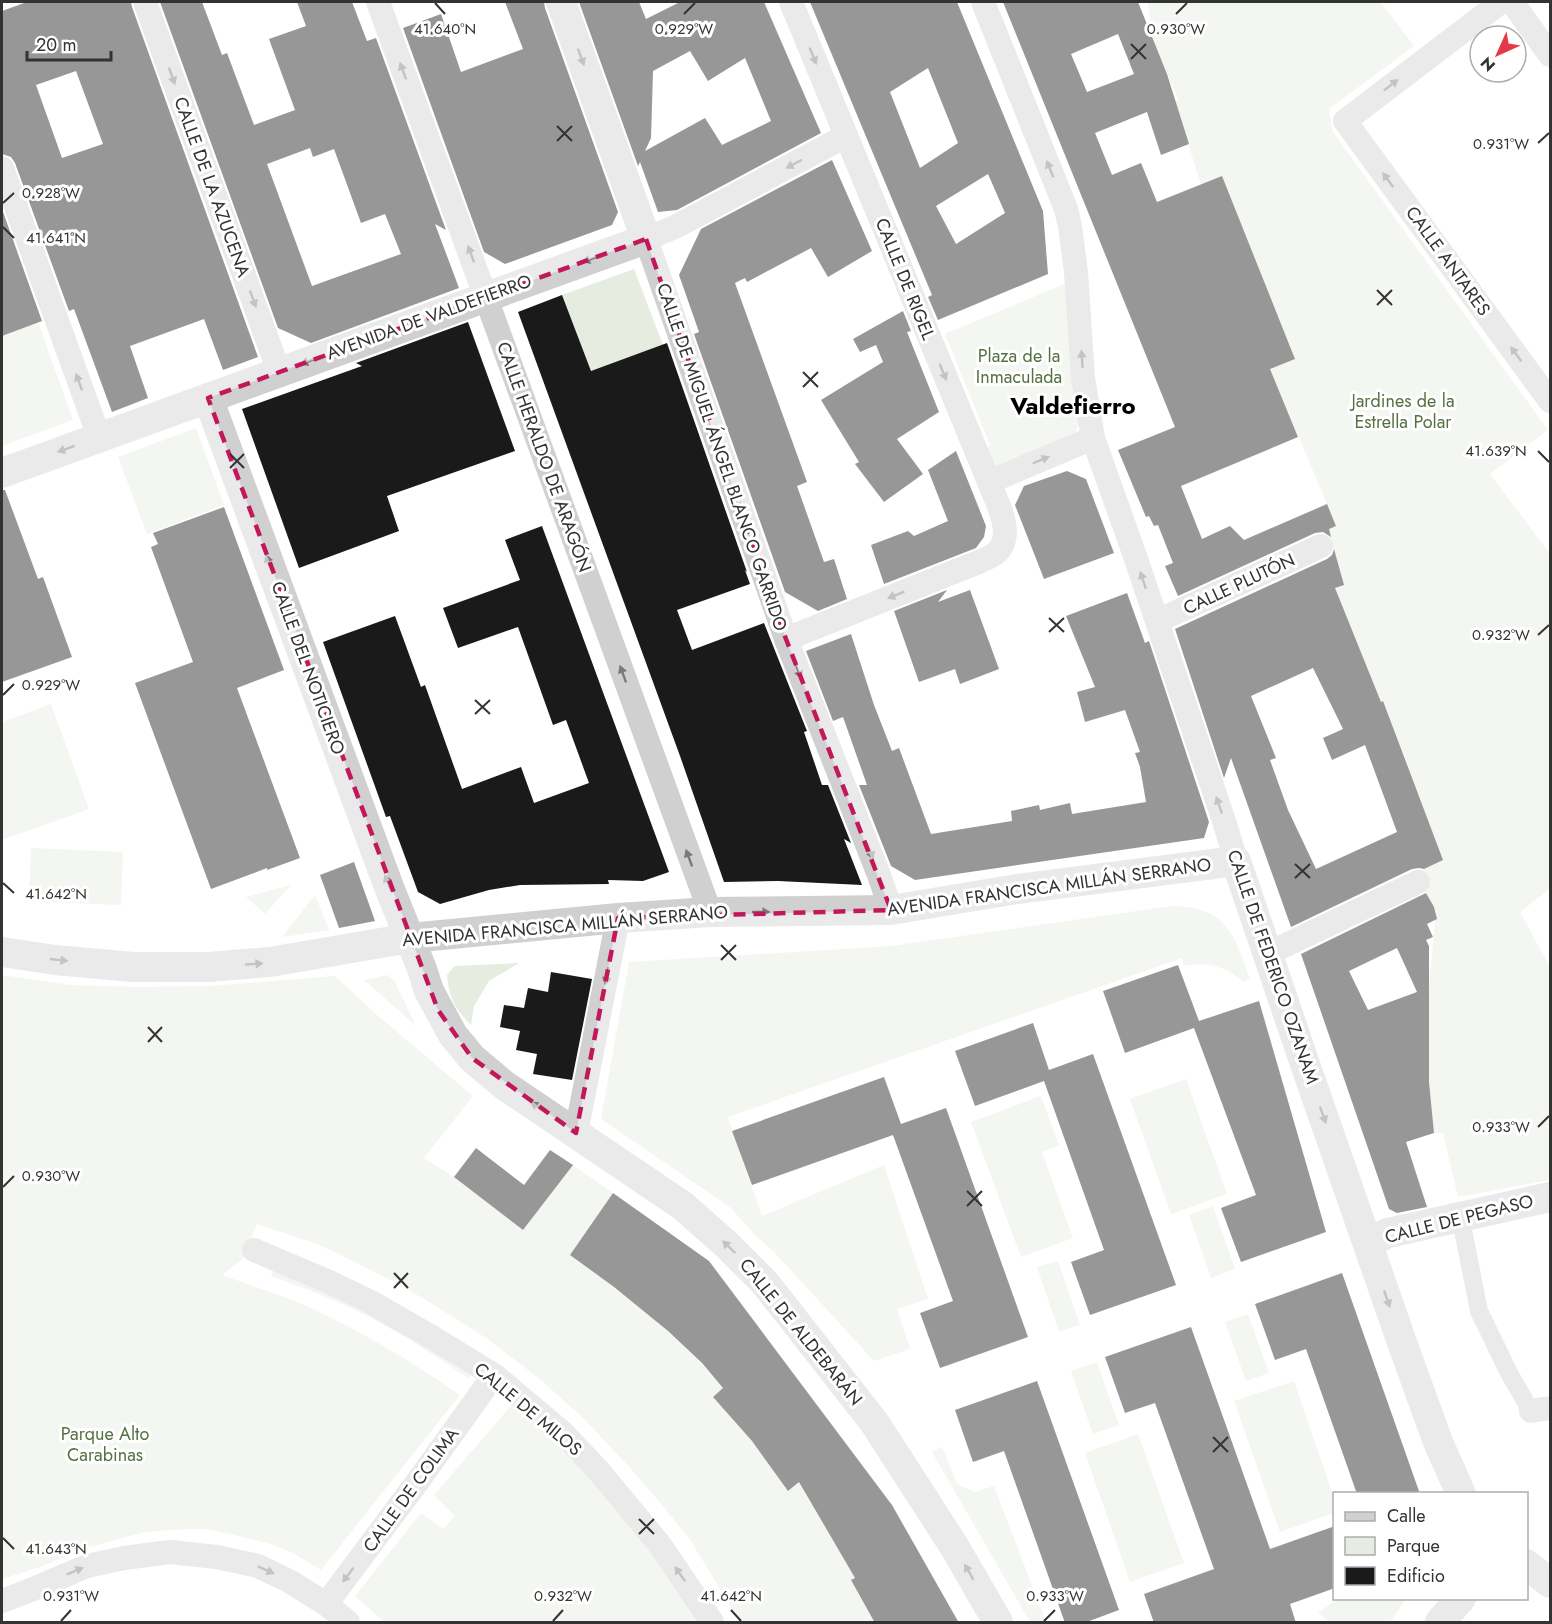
<svg xmlns="http://www.w3.org/2000/svg" width="1552" height="1624" font-family="Jost,sans-serif">
<style>
.green{fill:#e6ecdf}
.building{fill:#1a1a1a;fill-rule:evenodd}
.lines{fill:none;stroke-linecap:round;stroke-linejoin:round}
.pedestrian{stroke:#d0d0d0;stroke-width:18}
.minor{stroke:#d0d0d0;stroke-width:24}
.tertiary{stroke:#d0d0d0;stroke-width:30}
.oneway{fill:#7a7a7a}
.marked{fill:none;stroke:#c2185b;stroke-width:4.5;stroke-dasharray:12 8;stroke-linejoin:round}
.ticks{fill:none;stroke:#333;stroke-width:2}
.labels{text-anchor:middle;stroke-width:6;stroke-linejoin:round;paint-order:stroke}
.street-label{font-size:18px;fill:#333;stroke:#fff}
.park-label{font-size:18px;fill:#56703f;stroke:#fff}
.district-label{font-size:24px;font-weight:bold;fill:#000;stroke:#fff}
.ticks-label{font-size:15px;text-anchor:middle;fill:#333;stroke:#fff;stroke-width:6;stroke-linejoin:round;paint-order:stroke}
</style>
<rect width="100%" height="100%" fill="#fff"/>
<g class="green">
<path d="M1148,2H1381L1414,46L1329,109L1333,132L1548,430L1490,474L1550,554V889L1520,912L1550,967V1180L1458,1197L1443,1133H1434L1429,1082V988L1435,920L1434,907L1416,873L1443,860L1382,701L1381,702L1334,588L1343,585L1336,556L1327,530L1336,525L1277,386L1252,376L1295,358L1222,177L1201,185L1175,101L1178,99L1146,23L1150,21Z"/>
<path d="M634,269L663,345L591,371L562,295Z"/>
<path d="M1069,282L1080,422L1075,433L996,468L984,454L990,445L945,334Z"/>
<path d="M38,322L73,420L2,446V336Z"/>
<path d="M196,428L224,505L147,534L118,457Z"/>
<path d="M51,704L89,809L2,840V722Z"/>
<path d="M31,848L123,852L121,905L29,901Z"/>
<path d="M291,885L265,914L246,897Z"/>
<path d="M315,895L329,930L282,937Z"/>
<path d="M1172,906C1227,907 1234,934 1250,979L1243,982C1226,966 1207,961 1184,966L1182,958L728,1117L762,1216L884,1165L928,1299L897,1309L910,1349L874,1361L774,1252L755,1235L731,1208L601,1119L629,962L891,946Z"/>
<path d="M519,963L489,981L474,1006L471,1025C455,1009 449,998 447,975L455,966Z"/>
<path d="M2,975L70,985L138,987L209,986L335,976L376,1014L473,1096L424,1158L454,1177L523,1230L573,1165L613,1193L570,1255C625,1295 679,1336 723,1388L713,1397L752,1441L788,1491L799,1482L855,1578L851,1580L875,1622H740L689,1538L657,1499L633,1471L584,1419L541,1380L486,1338L426,1300L398,1284L341,1255L317,1244L257,1224L243,1259L222,1275C252,1286 283,1295 313,1309C365,1333 412,1362 460,1395L321,1570L293,1553L271,1544L226,1533L204,1529H185L146,1532L118,1539L87,1548L40,1567L2,1579Z"/>
<path d="M387,975L394,980L416,1026L364,980Z"/>
<path d="M1186,1079L1227,1194L1171,1214L1130,1099Z"/>
<path d="M1041,1096L1059,1145L1042,1152L1073,1238L1021,1257L971,1122Z"/>
<path d="M1213,1206L1235,1269L1211,1278L1189,1215Z"/>
<path d="M1058,1261L1080,1325L1059,1332L1037,1267Z"/>
<path d="M274,1268L343,1296L473,1372L468,1378C440,1359 412,1340 382,1324C347,1304 309,1290 271,1276Z"/>
<path d="M1248,1314L1269,1373L1246,1381L1225,1322Z"/>
<path d="M1097,1362L1119,1425L1093,1434L1071,1371Z"/>
<path d="M1294,1381L1334,1498V1513L1280,1532L1234,1401Z"/>
<path d="M515,1401L582,1461L705,1622H384L355,1596L421,1513L443,1529L455,1516L434,1495Z"/>
<path d="M1138,1434L1184,1563L1130,1582L1085,1453Z"/>
<path d="M942,1447L957,1484L975,1492L994,1486L1046,1622H1030L932,1452Z"/>
<path d="M1341,1598H1406V1599L1390,1622H1329L1318,1612Z"/>
</g>
<g class="building">
<path d="M27,2H131L132,7L258,357L223,370L204,319L130,346L148,398L112,412L74,309L69,311L15,163L11,157L2,154V11ZM76,71L103,144L62,158L36,85Z"/>
<path d="M160,2H202L222,55L227,53L254,125L295,110L269,39L306,26L297,2H352L367,41L376,38L446,230L435,224L459,288L311,343L278,328ZM310,148L313,157L334,149L361,223L385,214L401,254L312,286L267,164Z"/>
<path d="M505,2H544L545,8L618,212L612,225L505,264L484,252L403,28L441,14L461,72L523,49Z"/>
<path d="M579,2H639L646,19L680,2H764L821,133L677,210L658,212L640,162L638,166ZM690,51L708,81L745,58L771,121L722,145L705,118L645,151L651,138L653,71Z"/>
<path d="M810,2H957L1043,211L1048,274L938,320L928,297L932,295ZM928,68L958,143L920,168L890,92ZM988,174L1005,213L956,244L936,206Z"/>
<path d="M1003,2H1138L1167,74L1189,144L1161,155L1147,112L1095,133L1112,175L1141,163L1157,202L1222,176L1295,359L1270,369L1298,437L1181,486L1202,539L1230,526L1244,540L1327,504L1336,526L1329,529L1331,537L1323,532L1315,533L1178,596L1165,566L1173,563L1158,525L1154,526L1149,516L1146,517L1118,450L1175,427ZM1118,34L1134,74L1087,92L1071,54Z"/>
<path d="M832,160L872,251L828,277L811,248L747,282L745,278L735,283L807,482L797,486L824,562L834,559L847,599L818,611L785,592L694,334L699,332L679,275L701,229Z"/>
<path d="M2,209L42,321L2,336Z"/>
<path d="M562,295L591,371L667,343L747,572L745,570L750,584L677,610L692,650L764,623L807,731L804,732L822,785H828L851,843L844,839L862,885L778,881L724,882L680,756L518,312Z"/>
<path d="M903,311L911,331L907,332L939,412L897,439L923,474L884,502L855,464L859,462L821,400L883,362L876,345L860,352L853,339Z"/>
<path d="M468,322L515,451L387,496L399,531L299,568L242,409L362,366L356,363Z"/>
<path d="M956,451L986,526L984,537L976,548L884,584L871,545L908,531L914,536L948,521L928,470Z"/>
<path d="M1067,471L1086,479L1114,553L1044,579L1015,505L1024,486Z"/>
<path d="M2,490H5L38,579L43,577L72,657L2,682Z"/>
<path d="M224,507L284,670L237,688L300,858L267,870V868L211,889L135,683L193,662L151,547L158,544L153,533Z"/>
<path d="M542,526L669,872L643,881L608,880L609,884L520,885L489,890L440,904L418,892L390,816L386,817L323,642L395,616L421,687L425,685L462,789L521,767L534,803L589,783L566,720L553,725L518,627L458,648L443,608L520,580L505,540Z"/>
<path d="M1334,549L1344,585L1335,588L1381,702L1383,701L1443,860L1424,869L1419,868L1412,869L1291,927L1231,758L1224,778L1175,629L1327,559L1332,555ZM1313,668L1343,729L1323,738L1332,760L1365,745L1397,832L1316,869L1288,810L1270,760L1276,758L1251,696Z"/>
<path d="M947,590L938,602L970,590L999,669L960,684L955,669L919,682L894,611Z"/>
<path d="M1127,593L1145,643L1149,641L1209,822L1204,838L915,880L891,866L859,785H867L843,717L833,721L806,651L851,634L874,705L892,751L899,748L931,834L1012,821L1011,811L1039,805L1040,810L1070,803L1072,814L1146,802L1140,767L1135,753L1140,752L1125,710L1085,722L1077,692L1095,687L1066,616Z"/>
<path d="M354,862L375,921L339,928L320,875Z"/>
<path d="M1426,893L1434,907L1437,919L1427,924L1433,937L1426,940L1429,946V1082L1434,1133L1406,1142L1427,1207L1397,1213L1389,1209L1301,954ZM1397,948L1417,992L1368,1010L1349,971Z"/>
<path d="M1178,965L1199,1021L1259,1001L1326,1232L1241,1262L1221,1208L1256,1195L1194,1028L1125,1053L1103,991Z"/>
<path d="M551,972L592,979L572,1080L533,1074L537,1054L516,1050L520,1031L500,1027L504,1005L524,1008L528,988L548,992Z"/>
<path d="M1033,1023L1049,1070L1093,1054L1176,1285L1090,1315L1071,1262L1104,1250L1044,1081L975,1106L955,1051Z"/>
<path d="M884,1077L901,1124L946,1108L1028,1337L940,1368L920,1313L953,1301L893,1135L752,1185L732,1131Z"/>
<path d="M476,1148L524,1185L550,1150L573,1165L523,1230L454,1177Z"/>
<path d="M613,1193L709,1261L892,1505L959,1623H875L851,1580L855,1578L799,1482L788,1491L752,1441L713,1397L723,1388L702,1363L668,1331L614,1287L570,1255Z"/>
<path d="M1342,1273L1420,1494H1357L1306,1349L1275,1360L1255,1304Z"/>
<path d="M1191,1327L1270,1549L1335,1526V1588L1290,1604L1296,1623H1154L1144,1594L1214,1569L1155,1403L1125,1413L1105,1357Z"/>
<path d="M1037,1381L1119,1610L1084,1623H1065L1004,1451L973,1462L955,1410Z"/>
</g>
<g class="lines">
<path class="pedestrian" d="M1463,1230L1479,1311L1509,1373L1531,1411"/>
<g class="minor">
<path d="M145,2L279,372"/>
<path d="M378,2L710,912"/>
<path d="M983,2L1066,209L1070,226L1076,272L1083,378L1093,438L1135,556L1225,824L1236,861"/>
<path d="M1501,2L1345,121L1550,401"/>
<path d="M1512,2L1550,55"/>
<path d="M846,136L675,227L646,239L786,639L879,875L891,910"/>
<path d="M2,168L99,437"/>
<path d="M989,482L1093,438"/>
<path d="M1157,621L1321,546"/>
<path d="M786,639L981,561C987,558 994,556 998,551C1015,534 996,500 989,482L791,2"/>
<path d="M1267,954L1418,882"/>
<path d="M576,1133L618,918"/>
<path d="M254,1250L327,1281L371,1302L435,1339L494,1375L563,1433L598,1470L660,1545L712,1622"/>
<path d="M1531,1411L1550,1408"/>
<path d="M2,1601L33,1589L87,1566L124,1558L170,1552L217,1557L258,1566L289,1581L326,1604L348,1622"/>
<path d="M326,1604L418,1481L494,1375"/>
</g>
<g class="tertiary">
<path d="M208,398L389,887L422,969L429,991L453,1035L472,1058L504,1085L683,1206L726,1244L765,1283L874,1422L954,1546L998,1622"/>
<path d="M2,473L646,239L561,2"/>
<path d="M2,952L55,960L133,967H208L270,962L410,938L618,918L710,912L891,910L1017,889L1236,861L1306,1067L1405,1351L1438,1442L1461,1494"/>
<path d="M1368,1243L1388,1233L1550,1197"/>
<path d="M1526,1564L1550,1583"/>
<path d="M1440,1622L1461,1598"/>
</g>
</g>
<defs><path id="oneway-solid" d="M-6-.8H1V-3.2L6.5 0L1 3.2V.8H-6Z" transform="scale(1.5)"/></defs>
<g class="oneway">
<use href="#oneway-solid" transform="translate(813 56) rotate(68)"/>
<use href="#oneway-solid" transform="translate(581 57) rotate(70)"/>
<use href="#oneway-solid" transform="translate(403 71) rotate(-110)"/>
<use href="#oneway-solid" transform="translate(172 76) rotate(70)"/>
<use href="#oneway-solid" transform="translate(1391 85) rotate(-38)"/>
<use href="#oneway-solid" transform="translate(794 164) rotate(152)"/>
<use href="#oneway-solid" transform="translate(1050 169) rotate(-112)"/>
<use href="#oneway-solid" transform="translate(1388 180) rotate(-126)"/>
<use href="#oneway-solid" transform="translate(471 254) rotate(-110)"/>
<use href="#oneway-solid" transform="translate(591 259) rotate(160)"/>
<use href="#oneway-solid" transform="translate(253 299) rotate(70)"/>
<use href="#oneway-solid" transform="translate(1516 354) rotate(-126)"/>
<use href="#oneway-solid" transform="translate(1082 359) rotate(-94)"/>
<use href="#oneway-solid" transform="translate(309 361) rotate(160)"/>
<use href="#oneway-solid" transform="translate(943 372) rotate(67)"/>
<use href="#oneway-solid" transform="translate(79 382) rotate(-110)"/>
<use href="#oneway-solid" transform="translate(66 449) rotate(160)"/>
<use href="#oneway-solid" transform="translate(1041 460) rotate(-23)"/>
<use href="#oneway-solid" transform="translate(269 563) rotate(-110)"/>
<use href="#oneway-solid" transform="translate(1143 580) rotate(-108)"/>
<use href="#oneway-solid" transform="translate(896 595) rotate(158)"/>
<use href="#oneway-solid" transform="translate(798 670) rotate(68)"/>
<use href="#oneway-solid" transform="translate(623 674) rotate(-110)"/>
<use href="#oneway-solid" transform="translate(1219 805) rotate(-109)"/>
<use href="#oneway-solid" transform="translate(870 851) rotate(68)"/>
<use href="#oneway-solid" transform="translate(689 858) rotate(-110)"/>
<use href="#oneway-solid" transform="translate(388 883) rotate(-111)"/>
<use href="#oneway-solid" transform="translate(761 912)"/>
<use href="#oneway-solid" transform="translate(59 960) rotate(6)"/>
<use href="#oneway-solid" transform="translate(254 964) rotate(-4)"/>
<use href="#oneway-solid" transform="translate(607 976) rotate(101)"/>
<use href="#oneway-solid" transform="translate(538 1107) rotate(-146)"/>
<use href="#oneway-solid" transform="translate(1323 1115) rotate(70)"/>
<use href="#oneway-solid" transform="translate(729 1247) rotate(-136)"/>
<use href="#oneway-solid" transform="translate(1387 1299) rotate(71)"/>
<use href="#oneway-solid" transform="translate(266 1570) rotate(24)"/>
<use href="#oneway-solid" transform="translate(75 1571) rotate(-23)"/>
<use href="#oneway-solid" transform="translate(969 1572) rotate(-120)"/>
<use href="#oneway-solid" transform="translate(680 1574) rotate(-125)"/>
<use href="#oneway-solid" transform="translate(348 1575) rotate(127)"/>
</g>
<path d="M0 0H1552V1624H0ZM646,239L786,639L891,910L618,918L576,1133L472,1058L438,1010L208,398Z" fill="#fff" fill-opacity=".55" fill-rule="evenodd"/>
<path class="marked" d="M646,239L786,639L891,910L618,918L576,1133L472,1058L438,1010L208,398Z"/>
<path class="ticks" d="M435,3L445,14M684,14L695,3M1176,14L1187,3M1131,44L1146,59M1131,59L1146,44M557,126L572,141M557,141L572,126M1538,143L1549,133M3,203L14,193M3,227L14,238M1377,290L1392,305M1377,305L1392,290M803,372L818,387M803,387L818,372M1538,451L1549,462M230,454L244,468M230,468L244,454M1049,618L1064,632M1049,632L1064,618M1538,635L1549,625M3,695L14,684M475,700L490,714M475,714L490,700M1295,864L1310,878M1295,878L1310,864M3,883L14,893M721,945L736,960M721,960L736,945M148,1027L162,1042M148,1042L162,1027M1538,1127L1549,1116M3,1187L14,1176M967,1191L982,1206M967,1206L982,1191M394,1273L408,1288M394,1288L408,1273M1213,1437L1228,1452M1213,1452L1228,1437M639,1519L654,1534M639,1534L654,1519M3,1538L14,1549M731,1610L741,1621M61,1621L71,1610M553,1621L563,1610M1044,1621L1055,1610"/>
<g class="labels">
<g class="street-label">
<text transform="translate(212 187) rotate(70)" y="6">CALLE DE LA AZUCENA</text>
<text transform="translate(1448 261) rotate(54)" y="6">CALLE ANTARES</text>
<text transform="translate(905 279) rotate(68)" y="6">CALLE DE RIGEL</text>
<text transform="translate(429 317) rotate(-20)" y="6">AVENIDA DE VALDEFIERRO</text>
<text transform="translate(544 457) rotate(70)" y="6">CALLE HERALDO DE ARAGÓN</text>
<text transform="translate(722 457) rotate(71)" y="6">CALLE DE MIGUEL ÁNGEL BLANCO GARRIDO</text>
<text transform="translate(1239 584) rotate(-25)" y="6">CALLE PLUTÓN</text>
<text transform="translate(308 668) rotate(70)" y="6">CALLE DEL NOTICIERO</text>
<text transform="translate(1049 887) rotate(-8)" y="6">AVENIDA FRANCISCA MILLÁN SERRANO</text>
<text transform="translate(565 926) rotate(-5)" y="6">AVENIDA FRANCISCA MILLÁN SERRANO</text>
<text transform="translate(1273 967) rotate(71)" y="6">CALLE DE FEDERICO OZANAM</text>
<text transform="translate(1459 1219) rotate(-14)" y="6">CALLE DE PEGASO</text>
<text transform="translate(801 1332) rotate(51)" y="6">CALLE DE ALDEBARÁN</text>
<text transform="translate(528 1409) rotate(40)" y="6">CALLE DE MILOS</text>
<text transform="translate(411 1490) rotate(-54)" y="6">CALLE DE COLIMA</text>
</g>
<g class="park-label">
<text x="1019" y="362">Plaza de la<tspan x="1019" dy="21">Inmaculada</tspan></text>
<text x="1403" y="407">Jardines de la<tspan x="1403" dy="21">Estrella Polar</tspan></text>
<text x="105" y="1440">Parque Alto<tspan x="105" dy="21">Carabinas</tspan></text>
</g>
<g class="district-label">
<text x="1073" y="414">Valdefierro</text>
</g>
</g>
<g class="ticks-label">
<text x="445" y="34">41.640°N</text>
<text x="684" y="34">0.929°W</text>
<text x="1176" y="34">0.930°W</text>
<text x="1501" y="149">0.931°W</text>
<text x="51" y="198">0.928°W</text>
<text x="56" y="243">41.641°N</text>
<text x="1496" y="456">41.639°N</text>
<text x="1501" y="640">0.932°W</text>
<text x="51" y="690">0.929°W</text>
<text x="56" y="899">41.642°N</text>
<text x="1501" y="1132">0.933°W</text>
<text x="51" y="1181">0.930°W</text>
<text x="56" y="1554">41.643°N</text>
<text x="71" y="1601">0.931°W</text>
<text x="563" y="1601">0.932°W</text>
<text x="731" y="1601">41.642°N</text>
<text x="1055" y="1601">0.933°W</text>
</g>
<rect width="1552" height="1624" fill="none" stroke="#333333" stroke-width="6"/>
<rect x="1333" y="1492" width="195" height="108" fill="#ffffff" stroke="#adadad" stroke-width="1.5"/>
<rect x="1345" y="1512" width="30" height="9" fill="#d0d0d0" stroke="#adadad" stroke-width="1.5"/>
<text x="1387" y="1522" font-size="18" fill="#333333">Calle</text>
<rect x="1345" y="1537" width="30" height="18" fill="#e6ecdf" stroke="#adadad" stroke-width="1.5"/>
<text x="1387" y="1552" font-size="18" fill="#333333">Parque</text>
<rect x="1345" y="1567" width="30" height="18" fill="#1a1a1a" stroke="#adadad" stroke-width="1.5"/>
<text x="1387" y="1582" font-size="18" fill="#333333">Edificio</text>
<g transform="translate(1498 54) rotate(225)"><circle r="28" fill="#ffffff" stroke="#adadad" stroke-width="1.5"/>
<path d="M0-4.5L10 22L0 15L-10 22Z" fill="#e63946"/>
<text y="-9" font-size="16" font-weight="bold" text-anchor="middle" fill="#333333">N</text>
</g>
<path d="M27 51v9h84v-9" fill="none" stroke="#333333" stroke-width="3"/>
<text x="36" y="51" font-size="18" fill="#333333" stroke="#ffffff" stroke-width="4.5" paint-order="stroke">20 m</text>
</svg>
